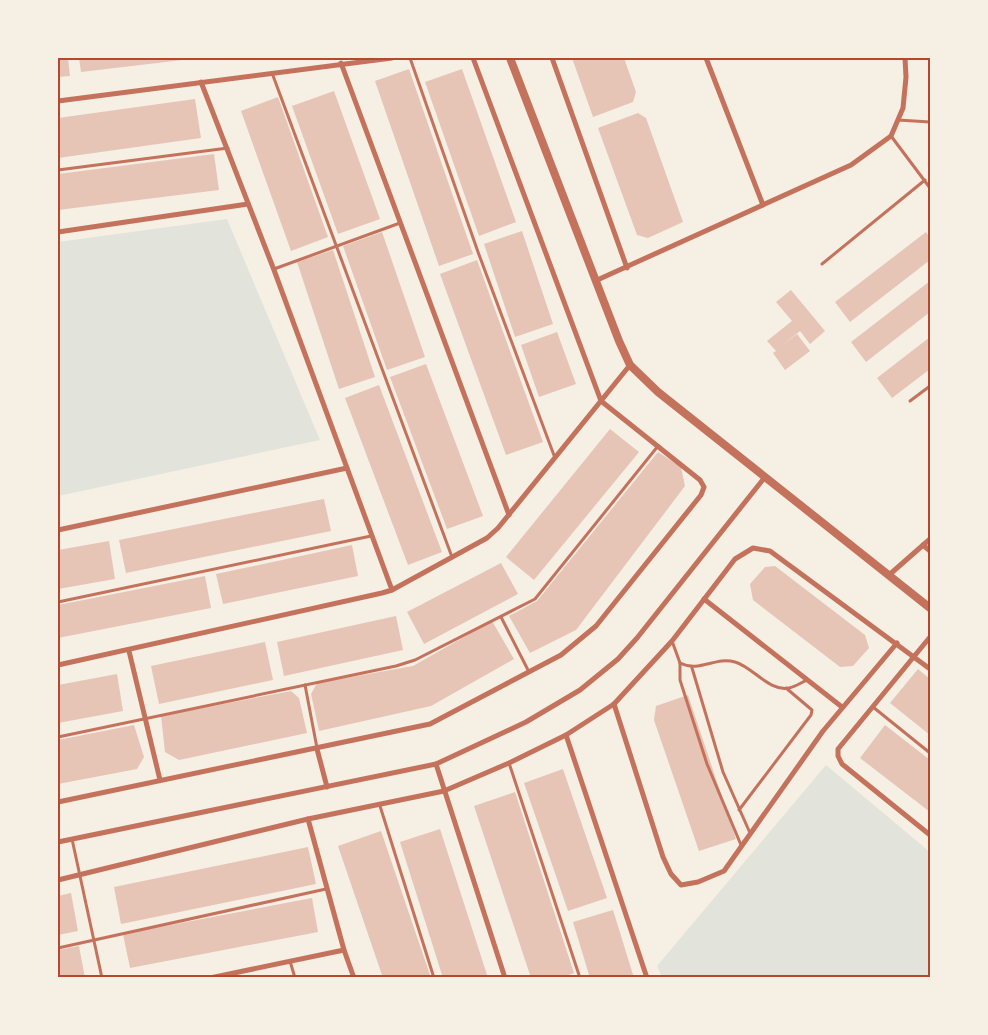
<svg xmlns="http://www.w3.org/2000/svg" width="988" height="1035" font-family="Quicksand,sans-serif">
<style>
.green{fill:#e2e4dc}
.building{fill:#e6c5b7}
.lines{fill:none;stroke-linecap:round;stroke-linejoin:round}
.service{stroke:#c5725c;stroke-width:3}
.minor{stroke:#c5725c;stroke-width:5}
.tertiary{stroke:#c5725c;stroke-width:8}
.neatline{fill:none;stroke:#b5482f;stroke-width:2}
</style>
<rect width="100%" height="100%" fill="#f6efe4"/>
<g class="green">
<path d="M227,219L320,440L58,496V242Z"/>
<path d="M826,765L930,852V977H662L657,966Z"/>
</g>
<g class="building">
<path d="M58,58H68L70,76L58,77Z"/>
<path d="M79,58H191V59L81,72Z"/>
<path d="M572,58H624L636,92L633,102L593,117Z"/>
<path d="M409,69L473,254L439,266L375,81Z"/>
<path d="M462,69L516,222L479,236L425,82Z"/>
<path d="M334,91L380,219L338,234L292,106Z"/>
<path d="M278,97L328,237L291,251L241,111Z"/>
<path d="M195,99L201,138L58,158V118Z"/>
<path d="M638,113L646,118L683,222L648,238L637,235L598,128Z"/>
<path d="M214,154L219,190L58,210V174Z"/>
<path d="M522,231L553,324L515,337L484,244Z"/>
<path d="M382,232L425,357L387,370L343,246Z"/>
<path d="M926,232L930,238V260L850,322L835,302Z"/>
<path d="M333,250L375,377L339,389L297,262Z"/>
<path d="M477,260L543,442L506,455L440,274Z"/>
<path d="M930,281V312L866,362L851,342Z"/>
<path d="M791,290L825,331L810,344L800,331L781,346L797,334L810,351L785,370L773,353L776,351L767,341L792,321L776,302Z"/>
<path d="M557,332L576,384L539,397L521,345Z"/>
<path d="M930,337V369L892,398L877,378Z"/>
<path d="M426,364L483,516L447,529L390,377Z"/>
<path d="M379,385L442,552L408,565L345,398Z"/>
<path d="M610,429L639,452L534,580L506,557Z"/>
<path d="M658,452L681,467L685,486L576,630L530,653L509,616L537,601Z"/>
<path d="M324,499L331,531L126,573L119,540Z"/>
<path d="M109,541L115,579L58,589V550Z"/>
<path d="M352,545L358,576L223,604L216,574Z"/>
<path d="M501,563L518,594L424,644L407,612Z"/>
<path d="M775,566L865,635L869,648L853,666L840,667L753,600L750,584L765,567Z"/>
<path d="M205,576L211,608L58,638V605Z"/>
<path d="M396,616L403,650L284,676L277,642Z"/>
<path d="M492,621L514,659L431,706L319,731L311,694L317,683L413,666Z"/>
<path d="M265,642L273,680L159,704L151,666Z"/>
<path d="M918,669L930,679V735L890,703Z"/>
<path d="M117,674L123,711L58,723V685Z"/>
<path d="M291,691L299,698L307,733L179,760L165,752L161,716Z"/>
<path d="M688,695L736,839L699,851L654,720L656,706Z"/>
<path d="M134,725L144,757L137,769L58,784V740Z"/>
<path d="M885,725L930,760V812L860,758Z"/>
<path d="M563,769L607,898L568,911L524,783Z"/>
<path d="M515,792L574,973L560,978H531L474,806Z"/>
<path d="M440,829L488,978H443L400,842Z"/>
<path d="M381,831L431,978H383L338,846Z"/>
<path d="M308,847L316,884L121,924L114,887Z"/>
<path d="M71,893L78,931L58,935V896Z"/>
<path d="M312,898L318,932L130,968L123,934Z"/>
<path d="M613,910L634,978H590L573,922Z"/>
<path d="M79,946L85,978H58V950Z"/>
</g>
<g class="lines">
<g class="service">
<path d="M410,58L478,252L555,458"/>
<path d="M272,73L452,557"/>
<path d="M898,120L930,122"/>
<path d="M891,136L930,188"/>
<path d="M58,170L228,148"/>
<path d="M822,264L925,180"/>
<path d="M274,269L400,223"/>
<path d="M910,401L930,386"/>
<path d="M58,602L371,536"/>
<path d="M501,617L529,672"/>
<path d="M672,641L680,663V680L707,764L741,845"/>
<path d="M680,663C700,673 715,656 735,662C753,667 769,692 789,688C795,687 802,682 807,680"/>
<path d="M692,668L723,772L750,833"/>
<path d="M305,685L317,748"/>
<path d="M873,707L930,753"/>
<path d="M58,737L396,666L415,660L535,599L658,446"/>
<path d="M509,763L580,978"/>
<path d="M380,806L434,978"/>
<path d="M739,810L811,715L812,710L786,688"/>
<path d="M72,839L102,978"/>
<path d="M58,948L326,889"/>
<path d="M290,961L295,978"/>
</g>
<g class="minor">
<path d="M552,58L627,268"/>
<path d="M706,58L763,205"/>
<path d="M341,63L509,515"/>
<path d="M201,82L274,270L392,590"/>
<path d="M58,101L392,58"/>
<path d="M58,232L248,204"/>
<path d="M595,281L851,165L891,136L903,108L906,77L905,58"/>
<path d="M58,530L347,468"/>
<path d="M923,545L930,551"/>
<path d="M889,575L930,539"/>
<path d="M704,599L842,707"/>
<path d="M930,637L838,749V756L842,764L930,835"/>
<path d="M129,651L160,780"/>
<path d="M58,665L382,593L392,590L487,538L498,528L630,365"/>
<path d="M614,704L663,857L671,874L681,885L698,882L724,871L823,731L897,643"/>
<path d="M566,735L647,978"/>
<path d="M317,749L327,787"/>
<path d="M436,764L505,978"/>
<path d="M58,802L430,724L561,655L596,626L701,495L704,487L700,480L601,401L473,58"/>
<path d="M308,819L344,950L354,978"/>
<path d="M58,842L436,764L526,722L580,690L618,659L637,638L765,477"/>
<path d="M58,880L308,819L444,791L509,763L566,735L614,704L672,641L735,559L753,548L770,551L930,669"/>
<path d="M210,978L344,950"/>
</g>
<path class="tertiary" d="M510,58L619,341L630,365L658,392L930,608"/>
</g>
<rect width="988" height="1035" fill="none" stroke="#f6efe4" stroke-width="118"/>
<rect x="59" y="59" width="870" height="917" class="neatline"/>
</svg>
